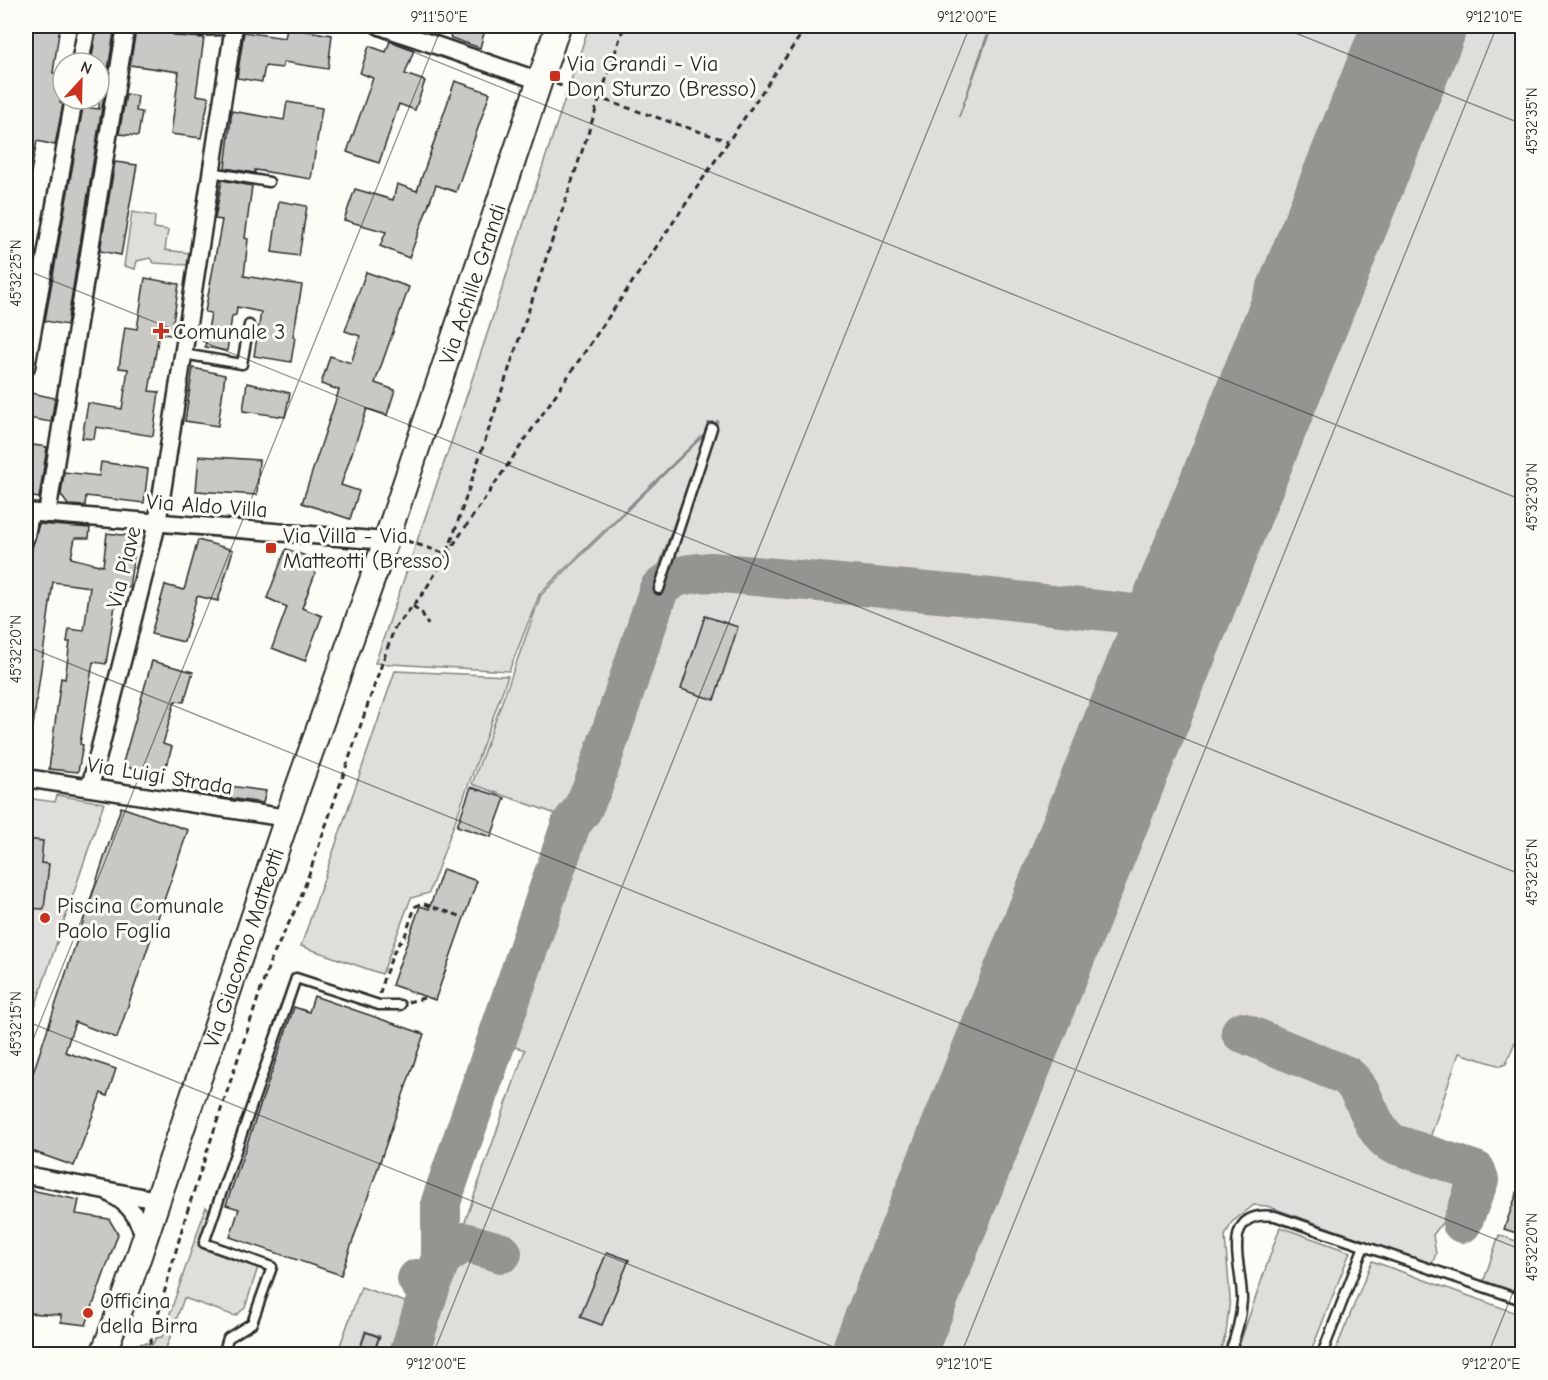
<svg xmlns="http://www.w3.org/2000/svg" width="1548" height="1380" font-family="'Comic Neue',sans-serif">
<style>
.green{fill:#dfdeda;stroke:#858482;stroke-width:1.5}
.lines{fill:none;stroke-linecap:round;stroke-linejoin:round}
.taxiway{stroke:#949491;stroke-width:40}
.runway{stroke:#949491;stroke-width:102}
.building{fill:#c9c8c4;stroke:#2b2b2b;stroke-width:1.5}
.lane-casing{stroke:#2b2b2b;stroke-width:13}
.street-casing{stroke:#2b2b2b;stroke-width:21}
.secondary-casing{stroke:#2b2b2b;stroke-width:28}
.path{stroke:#2b2b2b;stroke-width:3;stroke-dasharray:6 4.5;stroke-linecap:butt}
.lane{stroke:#fdfcf7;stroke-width:8}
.street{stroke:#fdfcf7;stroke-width:16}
.secondary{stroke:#fdfcf7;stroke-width:24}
.ticks{fill:none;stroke:#2b2b2b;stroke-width:1.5;stroke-opacity:0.45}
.poi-dot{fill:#c8321e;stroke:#fdfcf7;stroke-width:2}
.labels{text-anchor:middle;stroke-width:6;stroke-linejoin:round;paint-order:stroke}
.poi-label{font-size:22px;fill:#2b2b2b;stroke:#fdfcf7;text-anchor:start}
.street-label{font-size:22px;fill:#2b2b2b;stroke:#fdfcf7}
.neatline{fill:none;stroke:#2b2b2b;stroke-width:2}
.ticks-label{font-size:15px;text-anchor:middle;fill:#2b2b2b}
</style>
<rect width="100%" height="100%" fill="#fdfcf7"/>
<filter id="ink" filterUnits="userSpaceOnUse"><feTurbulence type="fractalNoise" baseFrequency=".0167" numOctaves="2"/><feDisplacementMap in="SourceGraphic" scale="12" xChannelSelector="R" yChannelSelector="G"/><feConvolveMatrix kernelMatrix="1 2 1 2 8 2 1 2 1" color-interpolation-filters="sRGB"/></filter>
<g filter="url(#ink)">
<g class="green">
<path d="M589,26H990L959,117L992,26H1375L1146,604C989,587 830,581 674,559L718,420L540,593L509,671L375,663L456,428Z"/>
<path d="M1450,26H1522V1038L1517,1037L1506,1064L1501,1066L1459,1053L1430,1138L1422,1143L1416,1161L1458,1177L1445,1219L1433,1235L1436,1254L1432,1264L1267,1206L1254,1205L1232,1222L1225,1236L1230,1298L1226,1334L1219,1354H921Z"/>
<path d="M132,212L155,216L154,228L168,230L165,250L190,253L188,265L154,263L150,258L137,261L135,269L124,266Z"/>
<path d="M706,433L570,819L472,784L541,595Z"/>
<path d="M752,583L1063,612V619L1135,629L845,1354H427L466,1238L460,1236L525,1050L509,1045L586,830L666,593L681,584Z"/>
<path d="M395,671L508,676L429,893L411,898L382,974L301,946Z"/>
<path d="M57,795L104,803L26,1034V798L55,802Z"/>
<path d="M206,1207L210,1213L198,1246L258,1267L245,1308L235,1316L184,1298L164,1354H145L135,1344L147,1343L152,1345L156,1338L162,1337Z"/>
<path d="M1280,1227L1350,1252L1310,1354H1236Z"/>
<path d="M1499,1235L1522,1243V1295L1483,1283Z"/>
<path d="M1372,1261L1522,1315V1354H1334Z"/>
<path d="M361,1287L408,1303L391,1354H374L380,1336L365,1331L358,1354H337Z"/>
</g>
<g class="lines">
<g class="taxiway">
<path d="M1241,1032L1347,1076C1367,1092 1369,1128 1391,1143L1476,1171L1479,1180L1462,1223"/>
<path d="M441,1258L464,1242L502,1253"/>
<path d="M428,1294L441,1258V1202L571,824L582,810L593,786L659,589C677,573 688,574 711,572L982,597L1178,619"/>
<path d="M409,1354L428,1294L417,1279"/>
</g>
<path class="runway" d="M883,1354L1415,26"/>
</g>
<g class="building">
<path d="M32,26H60L53,73L63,75V87L60,103L63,104L55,145L37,141L31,172H26V79L29,61H26Z"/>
<path d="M97,26H115L67,325L45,321L83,107L99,109V63H91Z"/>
<path d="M446,26H486L480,48L451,38Z"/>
<path d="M139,28L170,33L177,36L204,38L196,95L209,97L201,138L171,134L179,72L130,65L136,30H139Z"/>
<path d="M287,28L332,35L328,69L284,62L282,68L265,66L262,82L237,78L244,32L285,38Z"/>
<path d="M390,41L414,50L405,74L425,81L415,110L399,104L379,163L347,152L373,78L360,73L369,46L386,52Z"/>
<path d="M455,81L490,93L456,192L436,185L409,258L380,246L386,232L344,220L355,189L393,200L397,184L417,191Z"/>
<path d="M126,94L138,96L136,111L142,112L138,136L119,134Z"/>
<path d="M287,102L322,108L311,179L255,170V173L225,168L232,111L284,120Z"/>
<path d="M115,162L137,165L121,255L100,251Z"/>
<path d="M222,180L252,186L245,238L248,239L244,276L302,285L293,337H295L291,362L254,356L261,312L237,307L236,315L232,316L227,351L205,347L211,313L205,312L222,220L215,219Z"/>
<path d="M279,201L307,206L299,256L272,252Z"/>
<path d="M366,272L409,287L375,383L395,390L387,415L367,409L341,485L359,491L350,519L302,503L339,390L321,384L330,356L351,363L360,336L345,331Z"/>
<path d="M145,278L179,284L171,335L159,334L149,391L159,392L153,436L96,427L94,439L82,438L88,403L122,409L128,369L119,368L125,327L137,329Z"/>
<path d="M193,368L225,375L218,426L185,421Z"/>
<path d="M247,383L290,393L285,417L243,411Z"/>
<path d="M31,393L55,398L51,422L27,418Z"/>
<path d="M33,445L47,447L39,498L26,496Z"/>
<path d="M199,456L259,460L257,495L196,491Z"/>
<path d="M101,462L148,469L144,503L86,496L85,506L68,505L61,495L64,472L99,476Z"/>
<path d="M39,524L90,528L89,538H75L71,558L103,566L107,533L137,537L129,587L118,586L106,664L93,662L80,744L83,745L78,772L49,769L61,678L65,679L70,642H67L69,629L84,631L90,587L53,582L33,726L26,725V606L28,592H26L32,548Z"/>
<path d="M198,540L233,550L218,601L197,596L184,642L151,634L165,585L184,590Z"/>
<path d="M286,549L320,561L302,608L322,616L305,661L272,648L287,607L267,598Z"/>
<path d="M705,616L738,627L714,700L681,689Z"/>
<path d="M152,661L193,672L184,702L175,701L163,744L172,747L163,776L122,766Z"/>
<path d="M177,779L266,791L263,803L221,797L176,790Z"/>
<path d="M471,787L505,798L491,837L457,826Z"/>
<path d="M121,807L188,830L117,1038L75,1022L65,1052L116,1069L107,1096L101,1093L74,1166L26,1149L31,1128L26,1126V1094Z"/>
<path d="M26,839L43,841L41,863L49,864L44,909L26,908Z"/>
<path d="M443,869L477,881L435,1000L392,985L420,906L429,909Z"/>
<path d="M314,996L424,1034L341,1275L230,1237L239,1209L226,1205L294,1007L309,1012Z"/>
<path d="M1521,1182H1522V1235L1504,1229Z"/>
<path d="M26,1189L79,1200L76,1214L109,1219L118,1234L86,1325L61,1322V1315L26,1313Z"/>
<path d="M607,1252L629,1260L602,1325L580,1317Z"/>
<path d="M366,1332L379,1337L373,1354H358Z"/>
</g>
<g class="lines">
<g class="lane-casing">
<g id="lane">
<path d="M211,172L269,182"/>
<path d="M183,354L242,364L249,325"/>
<path d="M659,589L712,428"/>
<path d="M223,1354L228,1338L252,1323L272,1267L204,1243L296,978L379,1005H400"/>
<path d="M1229,1354C1236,1337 1241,1319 1242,1300C1243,1268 1217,1209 1275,1216L1522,1300"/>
<path d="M1322,1354L1364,1246"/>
</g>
</g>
<g class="street-casing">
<g id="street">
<path d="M178,26L189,27L222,26"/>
<path d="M380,26L540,81"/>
<path d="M80,63L87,26"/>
<path d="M26,367L74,99"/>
<path d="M26,512L386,541"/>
<path d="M47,514L126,26"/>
<path d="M26,536L30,513"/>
<path d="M26,778L287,818"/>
<path d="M90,787L157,524L234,26"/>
<path d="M26,1175L157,1200"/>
<path d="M111,1194C132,1206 136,1215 145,1237"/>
</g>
</g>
<g class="secondary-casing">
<g id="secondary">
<path id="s1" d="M103,1354L126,1294L287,818L386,541L558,26"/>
</g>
</g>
<g class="path">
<path d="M556,84L728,141"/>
<path d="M407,541L447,554L807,26"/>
<path d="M413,606L422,613L428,625"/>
<path d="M380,994L383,980L396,947L405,936L415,907L421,903L463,917"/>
<path d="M408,1002L424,998"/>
<path d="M26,1130V1131"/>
<path d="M147,1354L186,1215L270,962L300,900L394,629L424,592L447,554L624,26"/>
</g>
<use href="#lane" class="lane"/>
<use href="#street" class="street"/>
<use href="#secondary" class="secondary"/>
</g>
</g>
<path class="ticks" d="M349,26L1522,500M1278,26L1522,124M26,270L1522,875M26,646L1522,1250M26,1021L851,1354M26,1057L442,26M433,1354L970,26M961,1354L1497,26M1488,1354L1522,1270"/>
<g class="poi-dot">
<rect x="549" y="70" width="12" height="12" rx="3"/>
<path d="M158 322h6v6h6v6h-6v6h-6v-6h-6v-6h6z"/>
<rect x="265" y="542" width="12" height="12" rx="3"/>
<circle cx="45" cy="918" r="6"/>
<circle cx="88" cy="1313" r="6"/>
</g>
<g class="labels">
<g class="poi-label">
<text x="567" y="71">Via Grandi - Via<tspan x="567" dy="25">Don Sturzo (Bresso)</tspan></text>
<text x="173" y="339">Comunale 3</text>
<text x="283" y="543">Via Villa - Via<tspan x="283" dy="25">Matteotti (Bresso)</tspan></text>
<text x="57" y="913">Piscina Comunale<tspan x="57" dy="25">Paolo Foglia</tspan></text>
<text x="100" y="1308">Officina<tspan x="100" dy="25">della Birra</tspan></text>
</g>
<g class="street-label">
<text dy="8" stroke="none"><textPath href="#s1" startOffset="1132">Via Achille Grandi</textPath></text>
<text transform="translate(207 505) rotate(4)" y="8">Via Aldo Villa</text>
<text transform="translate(123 567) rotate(-76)" y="8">Via Piave</text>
<text transform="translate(160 775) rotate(9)" y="8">Via Luigi Strada</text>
<text dy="8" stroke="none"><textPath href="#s1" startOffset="430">Via Giacomo Matteotti</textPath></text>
</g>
</g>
<rect width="1548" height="1380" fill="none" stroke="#fdfcf7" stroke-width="66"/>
<g transform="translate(81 81) rotate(22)"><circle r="28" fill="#fdfcf7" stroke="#a9a8a5" stroke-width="1.5"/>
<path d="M0-4.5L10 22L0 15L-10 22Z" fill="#c8321e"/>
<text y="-9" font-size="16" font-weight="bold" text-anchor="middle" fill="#2b2b2b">N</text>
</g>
<rect x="33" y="33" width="1482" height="1314" class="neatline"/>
<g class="ticks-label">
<text x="439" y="22">9°11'50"E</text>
<text x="967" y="22">9°12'00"E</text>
<text x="1494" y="22">9°12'10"E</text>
<text transform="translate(1532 121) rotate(-90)" y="5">45°32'35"N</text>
<text transform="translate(16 273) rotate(-90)" y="5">45°32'25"N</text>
<text transform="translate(1532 497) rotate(-90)" y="5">45°32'30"N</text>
<text transform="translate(16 649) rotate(-90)" y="5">45°32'20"N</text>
<text transform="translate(1532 872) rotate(-90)" y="5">45°32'25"N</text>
<text transform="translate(16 1024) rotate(-90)" y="5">45°32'15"N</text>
<text transform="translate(1532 1247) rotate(-90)" y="5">45°32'20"N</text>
<text x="436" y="1369">9°12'00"E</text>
<text x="964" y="1369">9°12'10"E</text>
<text x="1491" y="1369">9°12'20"E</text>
</g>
</svg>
